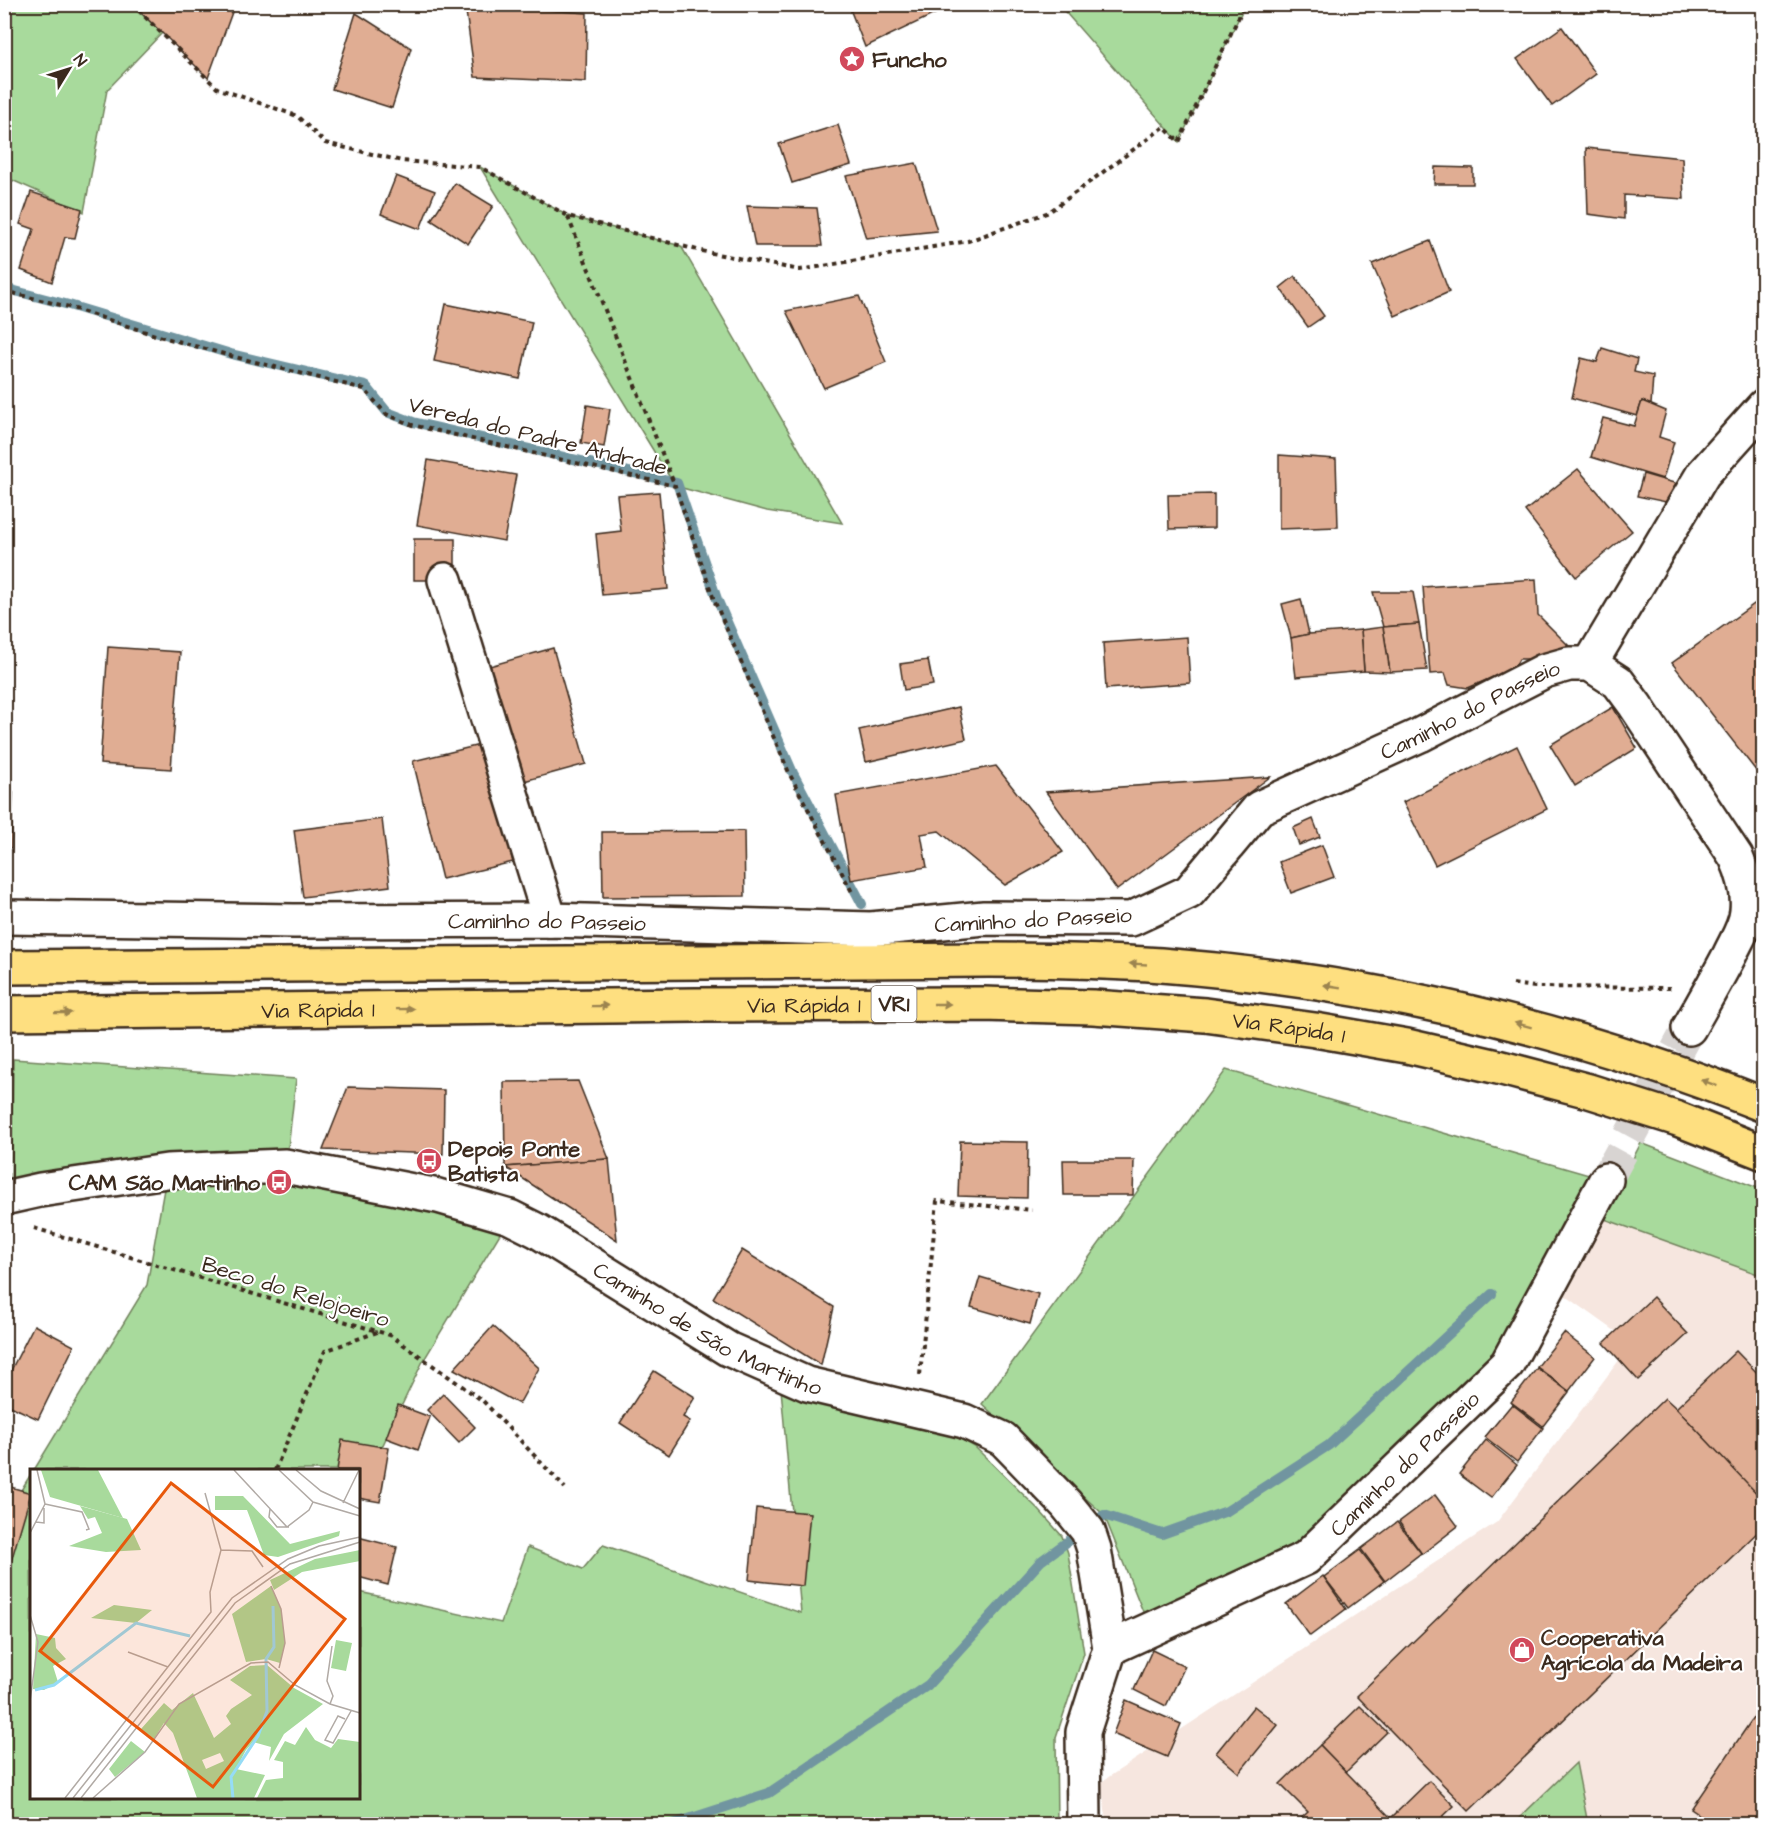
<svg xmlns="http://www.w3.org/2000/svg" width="1768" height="1829" font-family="'Architects Daughter',sans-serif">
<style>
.built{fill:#f6e6df}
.green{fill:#a8da9c;stroke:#72825d;stroke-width:1.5}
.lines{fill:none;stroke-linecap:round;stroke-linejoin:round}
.stream{stroke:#7195a0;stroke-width:10}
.building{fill:#e0ad93;stroke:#3b2a1e;stroke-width:1.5}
.minor-tunnel{stroke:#d8d4d2;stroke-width:33;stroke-dasharray:33 16;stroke-linecap:butt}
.minor-casing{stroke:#3b2a1e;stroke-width:38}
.highway-casing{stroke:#3b2a1e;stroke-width:38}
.path{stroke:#3b2a1e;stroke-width:4;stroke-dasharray:4.5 4.5;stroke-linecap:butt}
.minor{stroke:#fff;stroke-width:33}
.highway{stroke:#fedf80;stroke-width:33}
.oneway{fill:#9c844f}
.labels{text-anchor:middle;stroke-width:4.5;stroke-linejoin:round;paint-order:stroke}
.shield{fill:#fff;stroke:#766a62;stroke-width:1.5}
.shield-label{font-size:21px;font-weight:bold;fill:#3b2a1e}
.poi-label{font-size:22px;font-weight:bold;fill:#3b2a1e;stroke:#fff;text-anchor:start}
.street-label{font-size:22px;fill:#3b2a1e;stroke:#fff}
.inset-river{fill:none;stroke:#95dcf6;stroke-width:3}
.inset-road{fill:none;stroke:#b1aaa5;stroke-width:1.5}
.view{fill:#e8590c;fill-opacity:0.15;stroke:#e8590c;stroke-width:3}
.inset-edge{fill:none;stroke:#3b2a1e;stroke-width:3}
</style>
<rect width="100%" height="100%" fill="#fff"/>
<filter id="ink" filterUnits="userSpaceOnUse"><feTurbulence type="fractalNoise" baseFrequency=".0167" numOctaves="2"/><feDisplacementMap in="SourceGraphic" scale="12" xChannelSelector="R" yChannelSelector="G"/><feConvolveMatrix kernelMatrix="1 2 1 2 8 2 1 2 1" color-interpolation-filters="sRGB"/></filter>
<g filter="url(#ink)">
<path class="built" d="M1602,1218L1763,1276V1824H1107L1101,1782L1497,1522L1632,1343L1559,1291Z"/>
<g class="green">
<path d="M5,5H132L162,33L107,90L84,212L5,177Z"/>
<path d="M1059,5H1245L1179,142Z"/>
<path d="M480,167L568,216L681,246L842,523L767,511L675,486Z"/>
<path d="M13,1059L296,1079L286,1166L510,1217L422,1363L359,1495L358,1470H34L147,1285L167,1172L11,1197Z"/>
<path d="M1226,1070L1606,1180L1507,1364L1306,1558L1150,1629L1104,1515L982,1404Z"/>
<path d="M1641,1143L1763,1190V1276L1602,1218Z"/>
<path d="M781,1389L938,1426L975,1447L1039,1510L1062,1536L1068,1553L1084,1653L1056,1737L1057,1824H5L4,1518L31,1474L32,1798H358L359,1592L501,1623L528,1547L583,1569L603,1545L801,1613Z"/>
<path d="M1576,1763L1588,1824H1513Z"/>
</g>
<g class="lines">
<g class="stream">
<path d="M4,288L69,305L231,354L366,386L387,412L413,422L677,483L717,599L793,773L862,904"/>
<path d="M673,1824L769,1793L928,1685L1041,1561L1104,1515L1162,1534L1227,1511L1329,1445L1492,1294"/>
</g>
</g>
<g class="building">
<path d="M132,4H235L208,78L162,33Z"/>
<path d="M465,4L587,13L586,82L475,77Z"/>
<path d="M848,4H935L939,12L865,47Z"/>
<path d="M356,13L411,48L392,108L332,89Z"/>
<path d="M1562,27L1596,74L1552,106L1517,59Z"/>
<path d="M838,125L851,165L792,183L779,144Z"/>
<path d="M1586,148L1682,158L1684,199L1624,195V219L1588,214Z"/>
<path d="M916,163L937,231L866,238L846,176Z"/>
<path d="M1435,167L1473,168V184H1434Z"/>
<path d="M396,176L435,191L420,229L381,214Z"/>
<path d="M455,183L493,206L468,244L431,220Z"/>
<path d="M31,192L82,209L75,238L65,237L52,282L21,270L34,229L20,224Z"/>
<path d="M747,206L817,208L822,246H755Z"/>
<path d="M1430,241L1449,292L1395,316L1372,264Z"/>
<path d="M1295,276L1324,316L1308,327L1280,288Z"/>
<path d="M859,296L886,362L824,388L786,311Z"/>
<path d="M446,304L532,322L520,379L434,361Z"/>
<path d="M1602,348L1637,359L1634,372L1653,376L1651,405L1642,401L1637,416L1572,398L1581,358L1597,362Z"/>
<path d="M1642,401L1666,411L1659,437L1674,442L1663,479L1591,457L1603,418L1634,426Z"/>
<path d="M587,405L610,409L604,447L581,443Z"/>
<path d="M1279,455L1336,459L1338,527L1279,529Z"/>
<path d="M428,460L516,475L504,541L417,525Z"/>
<path d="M1578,469L1632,531L1576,577L1525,511Z"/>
<path d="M1643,474L1681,485L1671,503L1637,496Z"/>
<path d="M659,492L668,589L602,595L596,534L621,531L617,495Z"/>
<path d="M1214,494V528L1169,529L1168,495Z"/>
<rect x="414" y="539" width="41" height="41"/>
<path d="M1536,579L1538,615L1569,646L1537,659H1519L1514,668L1468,688L1449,685L1445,673L1430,674L1423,587Z"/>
<path d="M1373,592H1413L1419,624L1383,627Z"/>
<path d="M1764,597V781L1672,663Z"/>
<path d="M1301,599L1309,634L1291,638L1282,604Z"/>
<path d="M1419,624L1427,670L1390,672L1383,627Z"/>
<path d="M1383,627L1390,672L1364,671L1361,630Z"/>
<path d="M1361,630L1364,671L1296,677L1291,638L1309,634Z"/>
<path d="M1187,637L1190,683L1106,689L1103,643Z"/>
<path d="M108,647L180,652L171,769L100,764Z"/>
<path d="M553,648L586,764L513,784L479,669Z"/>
<path d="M928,660L933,685L904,690L900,664Z"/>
<path d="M959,707L966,739L866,762L859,730Z"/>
<path d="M1613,707L1637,748L1575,786L1550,745Z"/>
<path d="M484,744L513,862L442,879L413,761Z"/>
<path d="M1517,746L1547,809L1435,865L1403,802Z"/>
<path d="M4,757H7L5,792H13L11,848H4Z"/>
<path d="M996,766L1063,852L1005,885L939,831L921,834L927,867L851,880L836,795Z"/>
<path d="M1270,777L1117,890L1046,792Z"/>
<path d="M382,819L390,886L303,897L294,830Z"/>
<path d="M1313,819L1320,837L1299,845L1293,828Z"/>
<path d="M744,831L745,896L603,897L602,832Z"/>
<path d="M1322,845L1334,877L1291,893L1279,862Z"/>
<path d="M578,1081L609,1159L505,1167L504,1082Z"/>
<path d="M348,1087L444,1090L443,1154L323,1150Z"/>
<path d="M960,1141L1028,1142L1027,1198L958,1196Z"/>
<path d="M609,1159L617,1240L505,1167L592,1160Z"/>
<path d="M1063,1160H1134L1133,1195H1064Z"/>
<path d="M742,1250L834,1307L821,1365L713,1298Z"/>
<path d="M980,1277L1038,1294L1030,1324L971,1307Z"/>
<path d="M1653,1297L1688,1334L1638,1380L1604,1343Z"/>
<path d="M34,1325L74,1346L38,1419L4,1403V1384Z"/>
<path d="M493,1326L539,1368L519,1404L454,1369Z"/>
<path d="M1564,1333L1595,1357L1569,1391L1537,1367Z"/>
<path d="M1736,1351L1764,1380V1490L1758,1496L1676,1408Z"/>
<path d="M1537,1368L1569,1392L1543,1426L1511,1402Z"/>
<path d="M654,1371L695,1397L683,1417L690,1421L669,1455L620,1423Z"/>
<path d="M443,1394L475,1427L459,1443L427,1410Z"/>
<path d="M1665,1398L1676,1408L1764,1501V1526L1469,1811L1357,1696Z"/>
<path d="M1512,1404L1543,1428L1517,1462L1485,1437Z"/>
<path d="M398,1405L430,1417L418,1450L386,1438Z"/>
<path d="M342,1440L389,1448L380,1502L358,1498V1470H337Z"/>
<path d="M1486,1440L1517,1465L1491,1498L1459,1474Z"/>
<path d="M4,1485L31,1493L5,1582H4Z"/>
<path d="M1435,1495L1458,1526L1422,1554L1399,1522Z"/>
<path d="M756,1508L810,1513L803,1586L749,1580Z"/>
<path d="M1397,1522L1421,1553L1385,1581L1361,1549Z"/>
<path d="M358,1537L397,1547L388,1585L358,1577Z"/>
<path d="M1360,1550L1384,1581L1348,1608L1324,1577Z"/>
<path d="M1323,1576L1346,1609L1310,1636L1286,1604Z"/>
<path d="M1152,1650L1185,1666L1166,1706L1134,1690Z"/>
<path d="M1126,1700L1181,1724L1167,1757L1113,1734Z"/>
<path d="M1764,1702V1824H1713L1691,1809Z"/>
<path d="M1254,1706L1278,1725L1239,1773L1216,1753Z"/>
<path d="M1360,1706L1387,1732L1346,1772L1320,1745Z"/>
<path d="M1320,1745L1391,1818L1398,1824H1295L1308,1812L1280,1784Z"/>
<path d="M1429,1781L1454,1806L1435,1824H1398L1391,1818Z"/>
</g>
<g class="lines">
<path class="minor-tunnel" d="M1606,1180L1689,1028"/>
<g class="minor-casing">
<g id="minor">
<path d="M445,580L550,920"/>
<path d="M1590,664L1703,474L1764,406"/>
<path id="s1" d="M4,917L294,921L550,920L871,929L984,918L1131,919L1189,892L1259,808L1420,735L1544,671L1569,664H1590L1618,682L1635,705L1736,857C1744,875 1749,892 1747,911C1746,926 1736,941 1730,954C1717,979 1703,1003 1689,1028"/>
<path id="s2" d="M4,1198L40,1190L167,1171L285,1166L438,1196L510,1217L538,1231L728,1349L807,1384L964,1421L1003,1439L1066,1504L1088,1531L1094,1549L1110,1648L1083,1732L1084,1824"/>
<path id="s3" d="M1110,1648L1306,1558L1507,1364L1606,1180"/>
</g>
</g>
<g class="highway-casing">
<g id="highway">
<path d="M4,967L989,960C1046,960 1104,961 1161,965C1368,981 1571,1028 1764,1105"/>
<path id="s4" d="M4,1013L695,1005L983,1004L1093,1007L1205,1015L1315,1030L1407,1046L1498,1067L1589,1091L1678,1119L1764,1153"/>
</g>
</g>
<g class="path">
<path d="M132,4L217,88L297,116L325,143L402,161L480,167L568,216L701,251L800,270L968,241L1049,212L1164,127L1179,142L1245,4"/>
<path d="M568,217L675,486"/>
<path d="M4,291L69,307L155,335L231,356L364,389L386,414L412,425L675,486L714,600L790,775L852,892"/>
<path d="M1513,984L1535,987L1671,988"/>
<path d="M34,1228L390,1335L483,1401L565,1488"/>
<path d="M920,1375L937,1201L1032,1210"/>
<path d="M275,1470L325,1351L377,1332"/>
</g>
<use href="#minor" class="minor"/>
<use href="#highway" class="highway"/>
</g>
<defs><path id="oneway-solid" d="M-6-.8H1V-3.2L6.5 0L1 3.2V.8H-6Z" transform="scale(1.5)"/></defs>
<g class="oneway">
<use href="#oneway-solid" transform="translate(1138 964) rotate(-177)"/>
<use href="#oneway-solid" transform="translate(1332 986) rotate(-171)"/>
<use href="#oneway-solid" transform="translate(942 1004)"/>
<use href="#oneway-solid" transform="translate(600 1006) rotate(-1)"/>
<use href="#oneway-solid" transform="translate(405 1009) rotate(-1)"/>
<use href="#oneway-solid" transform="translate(63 1013) rotate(-1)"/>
<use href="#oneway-solid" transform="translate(1523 1025) rotate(-165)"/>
<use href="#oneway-solid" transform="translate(1709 1083) rotate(-159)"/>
</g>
</g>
<defs>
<g id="sight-disc" transform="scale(1.35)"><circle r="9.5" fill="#d1495b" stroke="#fff"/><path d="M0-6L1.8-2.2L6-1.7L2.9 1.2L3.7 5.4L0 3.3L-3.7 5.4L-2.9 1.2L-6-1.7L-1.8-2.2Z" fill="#fff"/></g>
<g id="bus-disc" transform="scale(1.35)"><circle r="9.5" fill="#d1495b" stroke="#fff"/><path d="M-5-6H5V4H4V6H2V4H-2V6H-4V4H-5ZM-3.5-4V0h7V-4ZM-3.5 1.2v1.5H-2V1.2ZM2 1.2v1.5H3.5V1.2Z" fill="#fff"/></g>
<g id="shop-disc" transform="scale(1.35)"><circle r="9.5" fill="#d1495b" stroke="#fff"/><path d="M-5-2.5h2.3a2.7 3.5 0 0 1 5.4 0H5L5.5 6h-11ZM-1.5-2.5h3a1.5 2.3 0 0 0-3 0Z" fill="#fff"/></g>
</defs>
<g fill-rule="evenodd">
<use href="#sight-disc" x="852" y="59"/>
<use href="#bus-disc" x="429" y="1161"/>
<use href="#bus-disc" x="279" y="1182"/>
<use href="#shop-disc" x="1522" y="1650"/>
</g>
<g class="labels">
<rect class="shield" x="871.5" y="986" width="45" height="36" rx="4.5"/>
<g class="shield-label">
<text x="894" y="1011">VR1</text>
</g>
<g class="poi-label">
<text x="872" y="67">Funcho</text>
<text x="448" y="1156">Depois Ponte<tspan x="448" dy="25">Batista</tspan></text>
<text x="260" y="1190" text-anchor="end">CAM São Martinho</text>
<text x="1541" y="1645">Cooperativa<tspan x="1541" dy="25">Agrícola da Madeira</tspan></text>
</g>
<g class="street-label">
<text transform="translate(538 435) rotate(14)" y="8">Vereda do Padre Andrade</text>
<text dy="8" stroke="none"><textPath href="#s1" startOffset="1534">Caminho do Passeio</textPath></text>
<text transform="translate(1033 919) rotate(-3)" y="8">Caminho do Passeio</text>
<text dy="8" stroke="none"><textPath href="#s1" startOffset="543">Caminho do Passeio</textPath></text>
<text dy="8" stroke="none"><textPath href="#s4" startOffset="800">Via Rápida 1</textPath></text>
<text dy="8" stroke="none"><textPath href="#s4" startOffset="314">Via Rápida 1</textPath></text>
<text dy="8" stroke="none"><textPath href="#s4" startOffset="1286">Via Rápida 1</textPath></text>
<text transform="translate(296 1291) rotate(17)" y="8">Beco do Relojoeiro</text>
<text dy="8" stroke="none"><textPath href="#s2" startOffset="742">Caminho de São Martinho</textPath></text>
<text dy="8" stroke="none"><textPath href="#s3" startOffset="352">Caminho do Passeio</textPath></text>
</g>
</g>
<g transform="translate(30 1469)">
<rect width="330" height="330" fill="#fff"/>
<path d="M185,27H213L260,75L310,62L309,67L248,88L234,86L217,41H185ZM50,37L97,50L111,81L76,83L39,77L72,64L65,48L58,50ZM330,81V92L272,103L244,121L240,111L285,90ZM241,117L251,140L255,174L250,194L236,190L216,193L202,145ZM84,136L122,141L106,154L61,149ZM6,165L25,169L26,179L36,190L23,197L28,213L14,221L3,220ZM306,171L322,174L316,202L301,199ZM237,196L264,219L293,235L254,265L239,292L241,278L223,273L216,281L206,300L235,306L224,329H167L143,264L134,254L124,270L111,260L134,234L142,241L163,224L184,269L201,255L196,247L201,240L222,226L200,211L220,197ZM190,284L194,292L176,300L172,291ZM276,258L285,271L301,279L308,270L330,273V329H227L236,311L253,309V293L244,291L255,272L265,276ZM101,272L115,283L85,308L79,300Z" fill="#a8da9c" fill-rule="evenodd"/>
<path d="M11,1H68L93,49L20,28Z" fill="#a8da9c"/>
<path class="inset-river" d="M5,221L24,216L106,154L160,167M203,329L201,308L228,267L237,242L236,190L244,178L243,137"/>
<path class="inset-road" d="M204,1L257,58L279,41L283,33M249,1L283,33L330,47M266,1L291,22L330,40M175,24L191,81M313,34L329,1M15,35L52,43L59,60L56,61M240,40L239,48L247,58H259M6,53L14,54V39M0,64L15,35L7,1M191,81L222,82L233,98M241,117L251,140L255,174L249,199M0,146L8,173L0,232M98,183L138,198M300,235L303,227L297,212L302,177M315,250L308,247L295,271L303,274L321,242M35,329L181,143L180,123L191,81M43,329L202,129L258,90L289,77L330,68M51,329L205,134L260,95L330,73M63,329L115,283L149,235L221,194L238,193L265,216L300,235L330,244"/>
<path class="view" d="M141,14L315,150L183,318L10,182Z"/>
<rect width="330" height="330" class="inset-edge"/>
</g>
<rect width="1768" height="1829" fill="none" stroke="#fff" stroke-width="24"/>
<rect x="12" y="12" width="1744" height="1805" fill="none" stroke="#3b2a1e" stroke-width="2" filter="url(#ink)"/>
<g transform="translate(69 69) rotate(52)" stroke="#ffffff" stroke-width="4.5" paint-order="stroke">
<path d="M0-4.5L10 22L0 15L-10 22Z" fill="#3b2a1e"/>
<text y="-9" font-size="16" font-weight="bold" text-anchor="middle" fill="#3b2a1e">N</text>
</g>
</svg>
